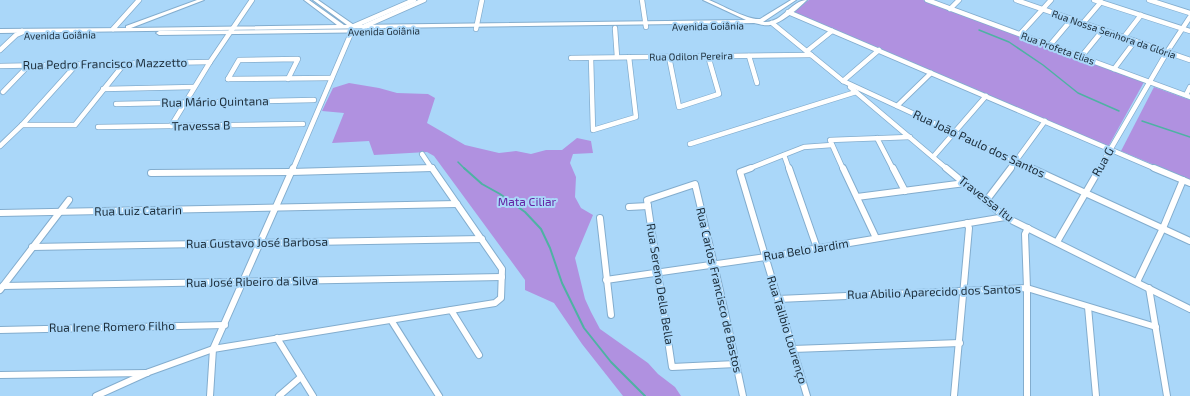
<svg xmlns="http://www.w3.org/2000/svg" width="1190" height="396" font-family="'Exo 2',sans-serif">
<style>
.green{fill:#b091e0}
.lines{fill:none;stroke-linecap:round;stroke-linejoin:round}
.stream-far1{stroke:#4eb2a3;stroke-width:1.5}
.stream{stroke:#4eb2a3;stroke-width:2}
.minor-far1-casing{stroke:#83adce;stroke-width:6}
.minor-casing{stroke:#83adce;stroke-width:8}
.tertiary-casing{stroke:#83adce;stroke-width:2}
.minor-far1{stroke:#fff;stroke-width:4.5}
.minor{stroke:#fff;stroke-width:6}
.tertiary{fill:#fff;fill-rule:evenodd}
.labels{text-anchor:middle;stroke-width:4;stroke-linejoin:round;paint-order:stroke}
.far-street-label{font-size:10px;fill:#1b2c39;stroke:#aad7f9}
.street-label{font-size:12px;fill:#1b2c39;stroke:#aad7f9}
.park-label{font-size:12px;fill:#6524a4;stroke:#aad7f9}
</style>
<rect width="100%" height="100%" fill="#aad7f9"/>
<g class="green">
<path d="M809,0H923L1144,82L1108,147L792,12Z"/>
<path d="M349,83L379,88L397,93L428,94L435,98L427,123L465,145L499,153L516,151L531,154L546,150H562L577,138L591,141L593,153L573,154L570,163L576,177L575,197L581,208L593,215L575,258L585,299L591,312L600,329L648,363L658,374L675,387L681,396H623L582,344L554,303L525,290V280L434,156L427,152L374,155L369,141L332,143L344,113L322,111L333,88Z"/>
<path d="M1154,87L1190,100V180L1121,151Z"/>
</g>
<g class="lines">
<g class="stream-far1">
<path d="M979,30L1009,42L1043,65L1078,93L1119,111"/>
<path d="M1142,121L1190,137"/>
<path d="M458,162L465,169"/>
</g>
<path class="stream" d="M464,168L482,184L500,194L525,212L541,229L550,248L562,283L584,328L611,362L645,396"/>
<g class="minor-far1-casing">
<g id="minor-far1">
<path d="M642,0L646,27"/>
<path d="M927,0L1190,97"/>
<path d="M1016,0L1190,60"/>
<path d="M1094,0L1190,31"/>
<path d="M1149,0L1190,13"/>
<path d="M950,9L959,0"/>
<path d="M788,12L1156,169"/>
<path d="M772,23L843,81L1033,169"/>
<path d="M1083,23L1101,2"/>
<path d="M354,26L414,0"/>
<path d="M615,28L617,57"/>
<path d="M113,29L139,0"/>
<path d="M476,29L482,0"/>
<path d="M364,31L365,26L424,0"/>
<path d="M1020,34L1051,0"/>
<path d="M1124,37L1141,15"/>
<path d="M1050,45L1072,19"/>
<path d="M0,50L16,35L23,32L22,31"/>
<path d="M807,51L832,31"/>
<path d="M749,56L757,83"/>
<path d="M669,57L679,107L719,94L708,56"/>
<path d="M1081,57L1103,30"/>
<path d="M571,58L811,55"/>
<path d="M591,58L593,130L636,117L629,57"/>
<path d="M0,66L210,62"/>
<path d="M1114,69L1135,41"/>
<path d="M228,79L332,78"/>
<path d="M228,79L239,60L298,59L288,79"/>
<path d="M843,81L879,50"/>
<path d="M850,87L947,169"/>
<path d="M103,89L194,87"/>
<path d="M3,92L29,65"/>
<path d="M1186,95L1190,87"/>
<path d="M116,104L314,100"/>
<path d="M897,106L931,73"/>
<path d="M22,125H75L124,64"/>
<path d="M171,126L210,62L252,0"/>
<path d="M98,127L303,124"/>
<path d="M877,138L893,169"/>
<path d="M690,144L856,92"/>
<path d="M0,146L22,125L77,64"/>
<path d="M422,154L432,169"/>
<path d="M784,155L789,169"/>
<path d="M933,157L986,96"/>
<path d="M293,169L352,31"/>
<path d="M407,169L432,168"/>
<path d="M748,169L804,147L832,145"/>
<path d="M843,169L830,140L910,137"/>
<path d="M1010,169L1045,121"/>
<path d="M1099,169L1167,52L1190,17"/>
</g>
</g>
<g class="minor-casing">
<g id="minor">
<path d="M432,168L502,269L501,298L495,303L451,310"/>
<path d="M751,168L740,172L807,396"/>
<path d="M789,168L817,248"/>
<path d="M843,168L876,238"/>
<path d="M893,168L905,191"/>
<path d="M946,168L1005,217L1190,309"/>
<path d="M1031,168L1190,241"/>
<path d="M1154,168L1190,183"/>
<path d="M151,173L291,172L432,168"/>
<path d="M857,197L965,183"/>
<path d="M986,201L1011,168"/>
<path d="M629,207L648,206"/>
<path d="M0,213L457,204"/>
<path d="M600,218L611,315"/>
<path d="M1057,242L1100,168"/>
<path d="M32,247L482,239"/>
<path d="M606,280L766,257L1005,217"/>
<path d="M1137,282L1163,228L1183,180"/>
<path d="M3,286L502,277"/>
<path d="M1149,288L1167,396"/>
<path d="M0,290L69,200"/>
<path d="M778,299L1027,288L1156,327"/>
<path d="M1088,307L1096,396"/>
<path d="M391,320L439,396"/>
<path d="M0,330L225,325"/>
<path d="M277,338L313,396"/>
<path d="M793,349L960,343"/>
<path d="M736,364L672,367L647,200L695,184C712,254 728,325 743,396"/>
<path d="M0,375L147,373"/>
<path d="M96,396L149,372L213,349L451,310L479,355"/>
<path d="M210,396L213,349L293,168"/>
<path d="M279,396L301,377"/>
<path d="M954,396L969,228L967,223"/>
<path d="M1027,396V288L1025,234L1028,228"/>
</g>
</g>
<g class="tertiary-casing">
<g id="tertiary">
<path d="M197,0H204L131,28L337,25L304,0H309L344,25H347L313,0H318L354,25L746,20L703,0H709C722,5 747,20 760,19L791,0H796L763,22C782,24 791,0 807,0C799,8 782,23 770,25C765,26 759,24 754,23L0,33V29L126,28V26Z"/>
<path d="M387,29L389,30V32L159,35L156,33L159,31Z"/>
</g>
</g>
<use href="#minor-far1" class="minor-far1"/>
<use href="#minor" class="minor"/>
<use href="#tertiary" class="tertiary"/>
</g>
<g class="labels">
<g class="far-street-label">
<text transform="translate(708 26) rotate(-1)" y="4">Avenida Goiânia</text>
<text transform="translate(384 31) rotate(-1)" y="4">Avenida Goiânia</text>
<text transform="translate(1114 34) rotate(19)" y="4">Rua Nossa Senhora da Glória</text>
<text transform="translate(60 35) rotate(-1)" y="4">Avenida Goiânia</text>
<text transform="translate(1058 48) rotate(20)" y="4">Rua Profeta Elias</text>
<text transform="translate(691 56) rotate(-1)" y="4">Rua Odilon Pereira</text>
</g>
<g class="street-label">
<text transform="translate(105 64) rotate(-1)" y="4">Rua Pedro Francisco Mazzetto</text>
<text transform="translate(215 102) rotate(-1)" y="4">Rua Mário Quintana</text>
<text transform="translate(201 126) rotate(-1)" y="4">Travessa B</text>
<text transform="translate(979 144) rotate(25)" y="4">Rua João Paulo dos Santos</text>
<text transform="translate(1103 162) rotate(-60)" y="4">Rua G</text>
<text transform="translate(986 199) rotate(38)" y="4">Travessa Itu</text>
<text transform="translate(138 211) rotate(-1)" y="4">Rua Luiz Catarin</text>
<text transform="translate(257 243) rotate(-1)" y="4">Rua Gustavo José Barbosa</text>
<text transform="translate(806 250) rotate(-9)" y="4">Rua Belo Jardim</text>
<text transform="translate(252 282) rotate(-1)" y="4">Rua José Ribeiro da Silva</text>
<text transform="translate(660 284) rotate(81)" y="4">Rua Sereno Della Bella</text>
<text transform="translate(719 290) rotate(77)" y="4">Rua Carlos Francisco de Bastos</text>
<text transform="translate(934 292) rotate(-2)" y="4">Rua Abilio Aparecido dos Santos</text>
<text transform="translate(112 327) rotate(-1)" y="4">Rua Irene Romero Filho</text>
<text transform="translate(787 330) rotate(73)" y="4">Rua Talibio Lourenço</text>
</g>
<g class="park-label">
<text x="527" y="206">Mata Ciliar</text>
</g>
</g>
</svg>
